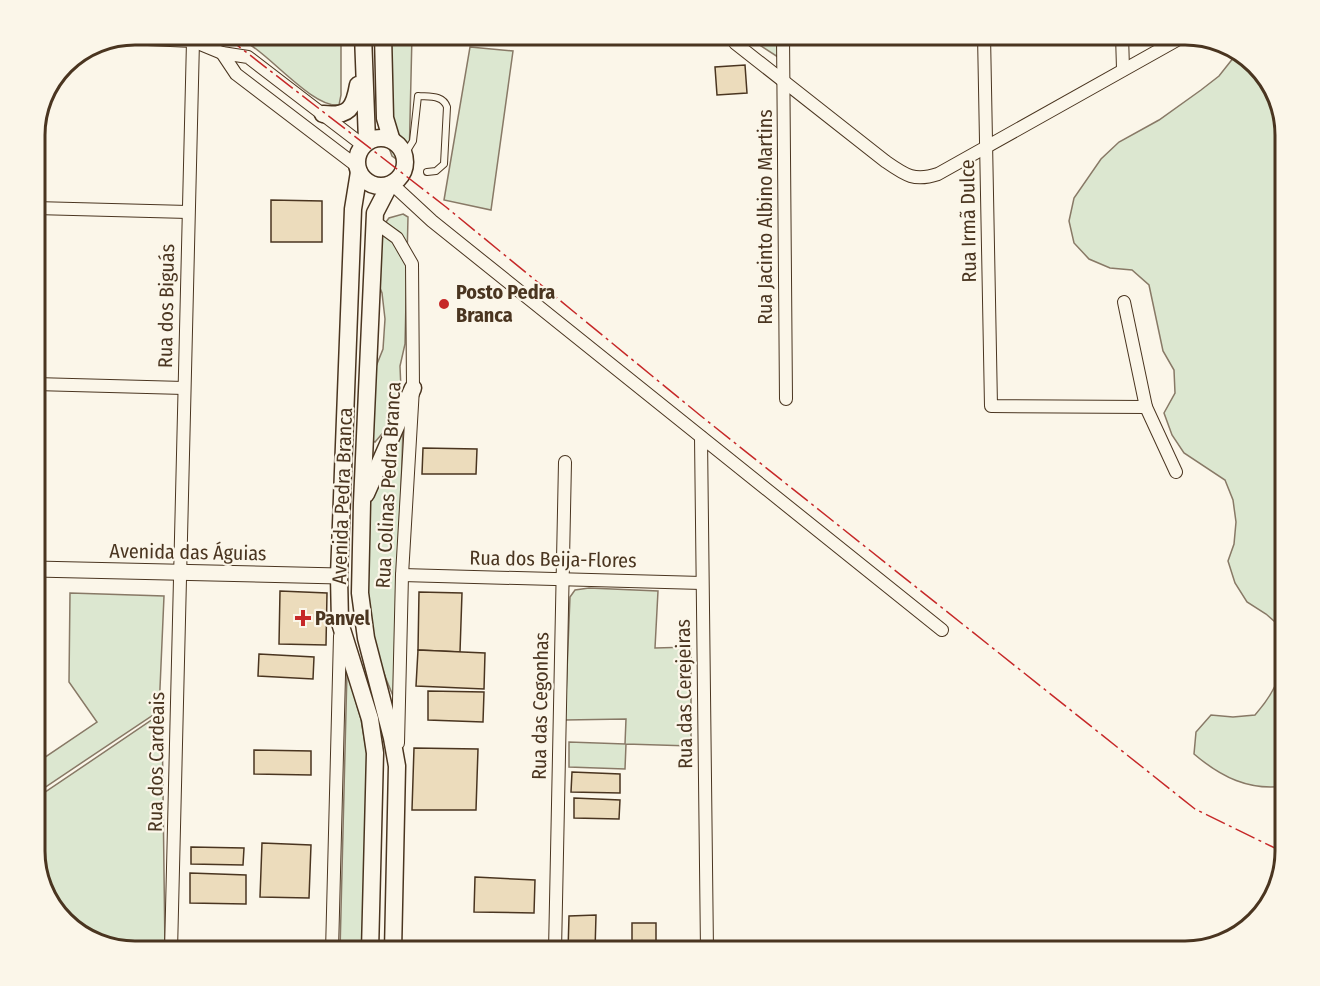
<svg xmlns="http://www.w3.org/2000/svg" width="1320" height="986" font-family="'Fira Sans Condensed',sans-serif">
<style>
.green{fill:#dce7d0;stroke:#887966;stroke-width:1.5}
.building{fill:#ecdcbc;stroke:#4a3520;stroke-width:1.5}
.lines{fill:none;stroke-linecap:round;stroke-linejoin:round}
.service-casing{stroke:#4a3520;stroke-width:8}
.minor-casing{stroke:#4a3520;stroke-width:14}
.tertiary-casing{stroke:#4a3520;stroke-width:17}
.secondary-casing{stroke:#4a3520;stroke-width:19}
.service{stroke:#fbf6e9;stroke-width:6}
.minor{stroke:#fbf6e9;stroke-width:12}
.tertiary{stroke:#fbf6e9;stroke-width:15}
.secondary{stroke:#fbf6e9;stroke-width:16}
.power{stroke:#c62828;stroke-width:1.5;stroke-dasharray:21 4.5 3 4.5;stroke-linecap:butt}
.poi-dot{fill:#c62828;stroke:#fbf6e9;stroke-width:2}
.labels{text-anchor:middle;stroke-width:4.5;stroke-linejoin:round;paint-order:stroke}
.street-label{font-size:20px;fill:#4a3520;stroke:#fbf6e9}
.poi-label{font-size:20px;font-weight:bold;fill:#4a3520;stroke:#fbf6e9;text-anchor:start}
.rim{fill:none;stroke:#4a3520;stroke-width:3}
</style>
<rect width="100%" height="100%" fill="#fbf6e9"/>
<g class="green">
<path d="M223,35H341V95L339,105C313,108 271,56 246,42C239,38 231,37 223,35Z"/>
<path d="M389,35H412L409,163L406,166L392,156L388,145Z"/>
<path d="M744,35H781V59Z"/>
<path d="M470,47L513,51L491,210L444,200Z"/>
<path d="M1238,52L1247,55L1275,91L1285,134V786C1249,791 1221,777 1194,754L1196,732L1211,715L1233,717L1255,715C1279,688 1287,665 1283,629L1266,614L1247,602L1235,583L1228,561L1234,544L1236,522L1233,500L1225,480L1184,453L1172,435L1164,413L1175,393L1174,370L1163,351L1149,285L1132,270L1110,268L1089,259L1074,243L1069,221L1074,198L1101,159L1119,142L1159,120L1201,90L1219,76Z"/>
<path d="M403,214L408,217L405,344L400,366L401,390L387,428L375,442L373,441L375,369L383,349L385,319L382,293L378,283L383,226L389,218Z"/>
<path d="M403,429L394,698C371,647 364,607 366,550C366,533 366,516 370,500C377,477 393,451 403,429Z"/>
<path d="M589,588L658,591L655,648L691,647V746L626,744L625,769L569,767V742L625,744L626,719L565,720L570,597L575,590Z"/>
<path d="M70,593L164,596L159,711L35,794V764L97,722L69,682Z"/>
<path d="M347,671L361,719L367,754L362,951H340Z"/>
<path d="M162,713L165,951H134L73,931L45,896L35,858V799Z"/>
</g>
<g class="building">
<path d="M745,65L747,93L717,95L715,67Z"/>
<path d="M271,200L322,201V242H271Z"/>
<path d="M423,448L477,449L476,474H422Z"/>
<path d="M280,591L327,593L326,645L279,644Z"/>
<path d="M419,592L462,593L460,652L418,650Z"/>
<path d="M418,650L485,653L484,689L416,686Z"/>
<path d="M259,654L314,657L313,679L258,676Z"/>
<path d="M428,691L484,692L483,722L428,720Z"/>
<path d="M414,748L478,749L476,810H412Z"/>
<path d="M254,750L311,751V775L254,774Z"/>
<path d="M572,772L620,774V793L571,792Z"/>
<path d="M574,798L620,800L619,819L574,818Z"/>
<path d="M262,843L311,845L309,898L260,897Z"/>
<path d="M191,847L244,848L243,865L191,864Z"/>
<path d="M190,873L246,875V904L190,903Z"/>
<path d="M475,877L535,880L534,913L474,912Z"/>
<path d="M596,915L595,951H568L569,916Z"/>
<rect x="632" y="923" width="24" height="28"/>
</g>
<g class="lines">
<g class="service-casing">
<path id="service" d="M405,154L413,141L418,96C430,97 443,95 447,107L444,164L436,171L427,172"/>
</g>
<g class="minor-casing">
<g id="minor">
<path d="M783,35L786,399"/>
<path d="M984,35L991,406L1146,407L1176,472"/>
<path d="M1122,35L1123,69"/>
<path d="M125,38L193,41L222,53L248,57L364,146"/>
<path d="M735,43L885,161C905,175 914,182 938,174L1186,35"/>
<path d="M222,53L236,74L358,167"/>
<path d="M392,184L432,221L942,630"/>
<path d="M35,208L188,212"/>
<path d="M375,222L397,238L412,264L413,388L402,575L398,743"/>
<path d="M1124,302L1146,407"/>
<path d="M35,384L184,388"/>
<path d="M701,437L707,951"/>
<path d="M402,575L702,583"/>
<path d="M171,951L193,41"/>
<path d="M332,951L340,636"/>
<path d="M555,951L565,462"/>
</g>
</g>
<g class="tertiary-casing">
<path id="tertiary" d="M35,569L339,576"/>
</g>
<g class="secondary-casing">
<g id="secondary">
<path d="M363,35L367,141"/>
<path d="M383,35L385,118L391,138"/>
<path d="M323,114C349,117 354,108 358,85"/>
<circle cx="381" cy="162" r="24"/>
<path d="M359,172L353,209L339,576L340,623L370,719L375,753L370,951"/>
<path d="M389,186L375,213L362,503L360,593L366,638L392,738L397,766L393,951"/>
<path d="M366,494L413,388"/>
</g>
</g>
<use href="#service" class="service"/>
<use href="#minor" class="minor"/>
<use href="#tertiary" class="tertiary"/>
<use href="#secondary" class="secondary"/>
<path class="power" d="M224,35L446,207L701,416L1195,809L1285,853"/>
</g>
<g class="poi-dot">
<circle cx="444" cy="304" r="6"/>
<path d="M300 609h6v6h6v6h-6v6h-6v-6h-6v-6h6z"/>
</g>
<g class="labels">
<g class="street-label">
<text transform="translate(765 217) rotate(-90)" y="7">Rua Jacinto Albino Martins</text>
<text transform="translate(968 221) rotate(-91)" y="7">Rua Irmã Dulce</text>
<text transform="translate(166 306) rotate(-89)" y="7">Rua dos Biguás</text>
<text transform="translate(388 485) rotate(-87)" y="7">Rua Colinas Pedra Branca</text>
<text transform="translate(342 496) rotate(-88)" y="7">Avenida Pedra Branca</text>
<text transform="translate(188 552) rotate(1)" y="7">Avenida das Águias</text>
<text transform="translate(553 559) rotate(1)" y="7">Rua dos Beija-Flores</text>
<text transform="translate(684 694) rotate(-91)" y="7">Rua das Cerejeiras</text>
<text transform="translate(540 706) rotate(-89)" y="7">Rua das Cegonhas</text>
<text transform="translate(156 762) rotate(-89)" y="7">Rua dos Cardeais</text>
</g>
<g class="poi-label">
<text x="456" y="299">Posto Pedra<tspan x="456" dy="23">Branca</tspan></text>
<text x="315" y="625">Panvel</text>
</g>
</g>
<path d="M0 0H1320V986H0ZM135 45H1185A90 90 0 0 1 1275 135V851A90 90 0 0 1 1185 941H135A90 90 0 0 1 45 851V135A90 90 0 0 1 135 45Z" fill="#fbf6e9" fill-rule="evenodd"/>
<path class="rim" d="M135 45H1185A90 90 0 0 1 1275 135V851A90 90 0 0 1 1185 941H135A90 90 0 0 1 45 851V135A90 90 0 0 1 135 45Z"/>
</svg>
